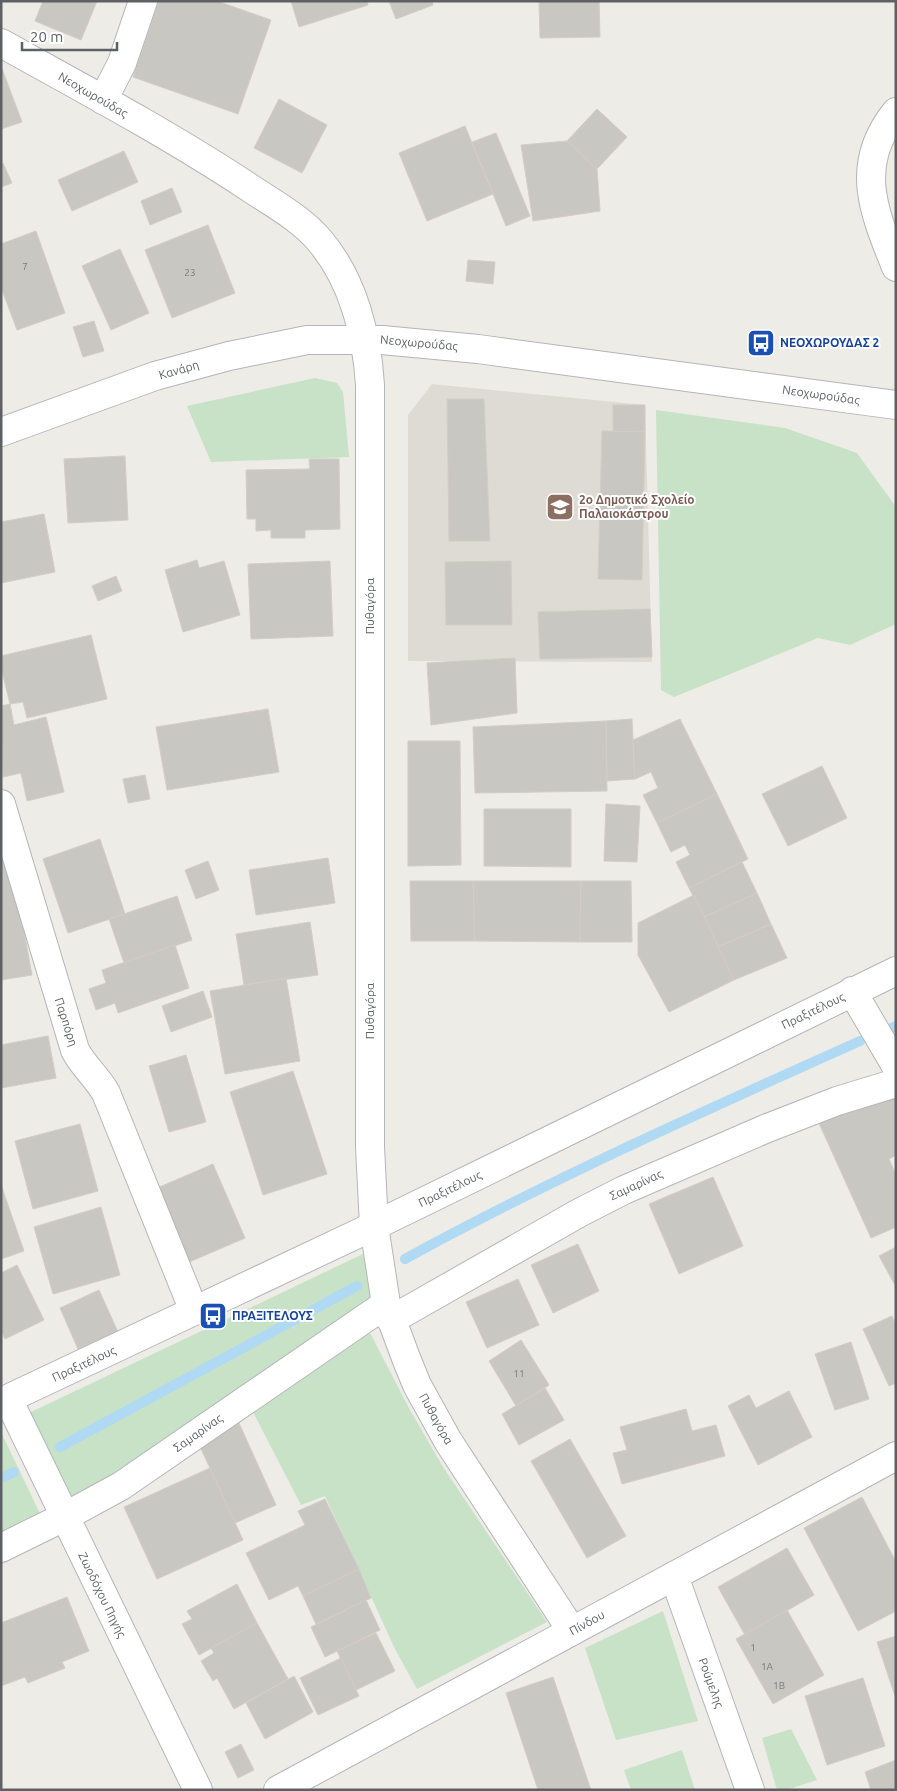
<svg xmlns="http://www.w3.org/2000/svg" width="897" height="1791" font-family="Ubuntu,sans-serif">
<style>
.education{fill:#dedbd4}
.green{fill:#c7e2c6}
.lines{fill:none;stroke-linecap:round;stroke-linejoin:round}
.stream{stroke:#b0d9f4;stroke-width:10}
.building{fill:#c9c7c2;stroke:#d2cdc5}
.street-casing{stroke:#b3b6b9;stroke-width:30}
.secondary-casing{stroke:#b2b5b9;stroke-width:30}
.street{stroke:#fff;stroke-width:28}
.secondary{stroke:#fff;stroke-width:28}
.labels{text-anchor:middle;stroke-width:4;stroke-linejoin:round;paint-order:stroke}
.number-label{font-size:10px;fill:#797a7c}
.street-label{font-size:12px;fill:#5e6164;stroke:#fff}
.transit-label{font-size:12px;font-weight:bold;fill:#164399;stroke:#fff;text-anchor:start}
.education-label{font-size:12px;font-weight:bold;fill:#785e54;stroke:#fff;text-anchor:start}
</style>
<rect width="100%" height="100%" fill="#eeece6"/>
<path class="education" d="M432,384L645,405L652,662L408,661V415Z"/>
<g class="green">
<path d="M315,378L337,383L343,392L349,457L211,462L187,406Z"/>
<path d="M656,410L785,428L857,453L896,507V624L850,645L818,638L674,697L661,690Z"/>
<path d="M363,1254L373,1298L74,1503L29,1413Z"/>
<path d="M368,1329L410,1410L443,1467L547,1622L417,1689L395,1649L325,1496L301,1505L253,1412Z"/>
<path d="M1,1432L42,1518L1,1538Z"/>
<path d="M663,1611L698,1721L616,1740L585,1648Z"/>
<path d="M791,1729L817,1780L786,1790H777L762,1738Z"/>
<path d="M682,1750L695,1790H631L624,1770Z"/>
</g>
<g class="lines">
<g class="stream">
<path d="M893,1027L896,1026"/>
<path d="M405,1259C553,1178 706,1110 860,1041"/>
<path d="M60,1447L357,1286"/>
<path d="M1,1478L14,1472"/>
</g>
</g>
<g class="building">
<path d="M43,1H97L81,40L35,21Z"/>
<path d="M159,1H217L271,20L238,114L133,77Z"/>
<path d="M291,1H367L368,5L299,27Z"/>
<path d="M389,1H432L433,5L396,19Z"/>
<path d="M539,1H599L600,37L540,38Z"/>
<path d="M1,66L22,122L1,129Z"/>
<path d="M279,99L327,125L302,173L254,148Z"/>
<path d="M597,109L627,137L597,169L567,141Z"/>
<path d="M465,126L493,194L427,221L399,153Z"/>
<path d="M496,133L530,216L506,226L472,142Z"/>
<path d="M567,141L597,169L600,211L533,221L521,145Z"/>
<path d="M124,151L138,182L72,211L58,180Z"/>
<path d="M3,163L12,183L1,187V164Z"/>
<path d="M172,188L182,212L150,225L141,201Z"/>
<path d="M208,225L235,293L172,318L145,250Z"/>
<path d="M36,231L65,313L17,330L1,287V244Z"/>
<path d="M120,249L149,313L111,330L82,266Z"/>
<path d="M468,260L495,262L493,284L466,281Z"/>
<path d="M94,321L104,351L83,357L73,327Z"/>
<path d="M447,399H484L490,541H449Z"/>
<rect x="613" y="405" width="32" height="27"/>
<path d="M602,431L645,432L642,580L598,579Z"/>
<path d="M125,456L128,520L68,523L64,459Z"/>
<path d="M309,459H339L340,529L305,530V538H271V530L256,531V519H247L246,470L310,469Z"/>
<path d="M44,514L55,572L1,583V522Z"/>
<path d="M197,560L199,568L224,561L240,615L183,632L165,570Z"/>
<path d="M330,561L333,636L251,639L248,564Z"/>
<path d="M511,561L512,625H446L445,562Z"/>
<path d="M116,576L122,591L98,601L92,586Z"/>
<path d="M650,609L652,657L540,659L538,612Z"/>
<path d="M91,635L107,699L27,718L23,702L10,704L1,667V656Z"/>
<path d="M515,658L517,713L431,725L427,663Z"/>
<path d="M10,704L14,725L46,717L64,792L27,801L21,773L3,777L1,706Z"/>
<path d="M268,709L279,772L167,790L156,727Z"/>
<path d="M632,719L635,779L607,781L606,721Z"/>
<path d="M680,719L717,794L657,823L643,795L658,788L651,772L635,779L633,740Z"/>
<path d="M606,721L607,791L475,793L473,727Z"/>
<path d="M408,741H460L461,865L408,866Z"/>
<path d="M822,766L847,818L788,846L762,794Z"/>
<path d="M145,775L150,799L128,803L123,779Z"/>
<path d="M717,794L748,859L689,888L676,862L690,855L685,845L671,852L657,823Z"/>
<path d="M606,804L640,806L637,862L604,861Z"/>
<path d="M484,809H571V867L484,866Z"/>
<path d="M100,839L125,914L68,933L43,859Z"/>
<path d="M8,844L32,975L1,980V845Z"/>
<path d="M328,858L335,903L256,915L249,870Z"/>
<path d="M208,861L219,890L196,899L185,870Z"/>
<path d="M742,862L757,893L704,917L689,888Z"/>
<path d="M410,881H473L475,941H411Z"/>
<path d="M473,881H581L580,942L475,941Z"/>
<path d="M581,881H631L632,942H580Z"/>
<path d="M757,893L771,924L718,947L704,917Z"/>
<path d="M694,895L734,980L669,1012L638,955V923Z"/>
<path d="M177,896L192,940L124,963L109,919Z"/>
<path d="M310,922L318,975L244,985L236,934Z"/>
<path d="M771,924L787,958L734,980L718,947Z"/>
<path d="M175,945L189,988L118,1013L115,1003L96,1010L89,989L106,983L102,970Z"/>
<path d="M286,978L300,1061L225,1074L210,991Z"/>
<path d="M203,991L212,1017L171,1032L162,1006Z"/>
<path d="M48,1036L56,1078L1,1088V1045Z"/>
<path d="M186,1055L206,1122L169,1132L149,1066Z"/>
<path d="M293,1071L327,1174L263,1195L230,1092Z"/>
<path d="M890,1089L896,1101V1155L889,1159L896,1175V1227L871,1238L818,1121Z"/>
<path d="M80,1124L98,1191L33,1209L15,1141Z"/>
<path d="M213,1164L245,1238L187,1263L155,1189Z"/>
<path d="M713,1177L743,1246L679,1274L649,1204Z"/>
<path d="M1,1185L24,1251L1,1259Z"/>
<path d="M101,1207L120,1275L53,1294L34,1227Z"/>
<path d="M578,1244L599,1291L553,1313L531,1265Z"/>
<path d="M896,1247V1287L879,1256Z"/>
<path d="M17,1265L44,1320L5,1339L1,1331V1273Z"/>
<path d="M518,1279L539,1325L487,1348L466,1302Z"/>
<path d="M99,1290L118,1332L78,1349L60,1308Z"/>
<path d="M892,1316L896,1325V1383L889,1386L863,1329Z"/>
<path d="M521,1340L549,1385L516,1406L489,1361Z"/>
<path d="M851,1342L869,1399L835,1410L815,1354Z"/>
<path d="M545,1388L564,1420L519,1445L502,1414Z"/>
<path d="M789,1391L812,1437L758,1465L728,1406L749,1395L756,1408Z"/>
<path d="M686,1409L692,1431L716,1425L725,1456L622,1484L613,1453L627,1450L620,1427Z"/>
<path d="M239,1423L276,1505L235,1523L198,1442Z"/>
<path d="M570,1439L626,1536L587,1558L531,1461Z"/>
<path d="M210,1468L243,1540L157,1579L124,1507Z"/>
<path d="M862,1497L896,1562V1611L858,1631L804,1528Z"/>
<path d="M325,1499L359,1569L303,1596L298,1586L269,1600L246,1553L305,1525L298,1511Z"/>
<path d="M787,1548L814,1595L745,1635L718,1587Z"/>
<path d="M359,1569L371,1598L316,1624L303,1596Z"/>
<path d="M237,1584L257,1623L199,1655L182,1624L192,1619L187,1611Z"/>
<path d="M67,1597L89,1651L62,1662L65,1668L28,1683L25,1677L1,1686V1623Z"/>
<path d="M366,1600L380,1630L325,1657L311,1627Z"/>
<path d="M787,1610L824,1675L773,1704L736,1639Z"/>
<path d="M257,1623L288,1679L234,1709L217,1678L213,1681L201,1661L214,1653L211,1648Z"/>
<path d="M376,1633L395,1671L356,1690L337,1651Z"/>
<path d="M896,1636V1699L877,1642Z"/>
<path d="M341,1658L359,1696L318,1715L300,1678Z"/>
<path d="M294,1676L313,1712L265,1739L246,1703Z"/>
<path d="M553,1677L591,1790H538L506,1693Z"/>
<path d="M863,1678L885,1746L827,1765L805,1696Z"/>
<path d="M241,1744L254,1770L238,1778L225,1752Z"/>
<path d="M896,1760V1790H871L865,1772Z"/>
</g>
<g class="lines">
<g class="street-casing">
<g id="street">
<path d="M1,43C84,89 168,134 247,186C272,203 301,218 320,241C353,280 367,335 370,385V1147L374,1226L386,1304L406,1358L417,1385L448,1441L572,1631"/>
<path d="M103,100L122,63L143,1"/>
<path d="M1,804L75,1050C83,1066 97,1077 106,1093L194,1311"/>
<path d="M852,991L896,1066"/>
<path d="M391,1320L579,1213L624,1190L765,1129L837,1101L896,1083"/>
<path d="M8,1399L198,1790"/>
<path d="M1,1402L374,1226L896,971"/>
<path d="M1,1548L64,1517L121,1486L386,1304"/>
<path d="M674,1576L750,1790"/>
<path d="M278,1790L896,1456"/>
</g>
</g>
<g class="secondary-casing">
<g id="secondary">
<path d="M896,112C853,165 874,212 896,267"/>
<path d="M1,432L155,376L229,356L307,340H382L478,349L896,405"/>
</g>
</g>
<use href="#street" class="street"/>
<use href="#secondary" class="secondary"/>
</g>
<defs>
<g id="bus-square" transform="scale(1.4375)"><rect x="-9" y="-9" width="18" height="18" rx="4" fill="#1a4fb4" stroke="#fff"/><path d="M-5-6H5V4H4V6H2V4H-2V6H-4V4H-5ZM-3.5-4V0h7V-4ZM-3.5 1.2v1.5H-2V1.2ZM2 1.2v1.5H3.5V1.2Z" fill="#fff"/></g>
<g id="school-square" transform="scale(1.4375)"><rect x="-9" y="-9" width="18" height="18" rx="4" fill="#8d6e63" stroke="#fff"/><path d="M0-5L7-2L0 1L-7-2ZM-4 1L0 2.5L4 1V4Q0 6-4 4Z" fill="#fff"/></g>
</defs>
<g fill-rule="evenodd">
<use href="#bus-square" x="761" y="343"/>
<use href="#school-square" x="560" y="507"/>
<use href="#bus-square" x="213" y="1316"/>
</g>
<g class="labels">
<g class="number-label">
<text x="25" y="270">7</text>
<text x="190" y="276">23</text>
<text x="519" y="1377">11</text>
<text x="753" y="1651">1</text>
<text x="767" y="1670">1A</text>
<text x="779" y="1689">1B</text>
</g>
<g class="street-label">
<text transform="translate(93 95) rotate(30)" y="4">Νεοχωρούδας</text>
<text transform="translate(419 343) rotate(5)" y="4">Νεοχωρούδας</text>
<text transform="translate(179 370) rotate(-16)" y="4">Κανάρη</text>
<text transform="translate(821 395) rotate(8)" y="4">Νεοχωρούδας</text>
<text transform="translate(370 606) rotate(-90)" y="4">Πυθαγόρα</text>
<text transform="translate(370 1011) rotate(-90)" y="4">Πυθαγόρα</text>
<text transform="translate(813 1011) rotate(-26)" y="4">Πραξιτέλους</text>
<text transform="translate(66 1022) rotate(72)" y="4">Παρπόρη</text>
<text transform="translate(636 1185) rotate(-25)" y="4">Σαμαρίνας</text>
<text transform="translate(450 1189) rotate(-26)" y="4">Πραξιτέλους</text>
<text transform="translate(84 1364) rotate(-25)" y="4">Πραξιτέλους</text>
<text transform="translate(436 1419) rotate(61)" y="4">Πυθαγόρα</text>
<text transform="translate(198 1433) rotate(-35)" y="4">Σαμαρίνας</text>
<text transform="translate(102 1595) rotate(64)" y="4">Ζωοδόχου Πηγής</text>
<text transform="translate(587 1623) rotate(-29)" y="4">Πίνδου</text>
<text transform="translate(711 1683) rotate(70)" y="4">Ρούμελης</text>
</g>
<g class="transit-label">
<text x="780" y="347">ΝΕΟΧΩΡΟΥΔΑΣ 2</text>
<text x="232" y="1320">ΠΡΑΞΙΤΕΛΟΥΣ</text>
</g>
<g class="education-label">
<text x="579" y="504">2ο Δημοτικό Σχολείο<tspan x="579" dy="14">Παλαιοκάστρου</tspan></text>
</g>
</g>
<rect width="897" height="1791" fill="none" stroke="#5e6164" stroke-width="5"/>
<path d="M22 42v8h95v-8" fill="none" stroke="#5e6164" stroke-width="2.5"/>
<text x="30" y="42" font-size="15" fill="#5e6164" stroke="#ffffff" stroke-width="4" paint-order="stroke">20 m</text>
</svg>
